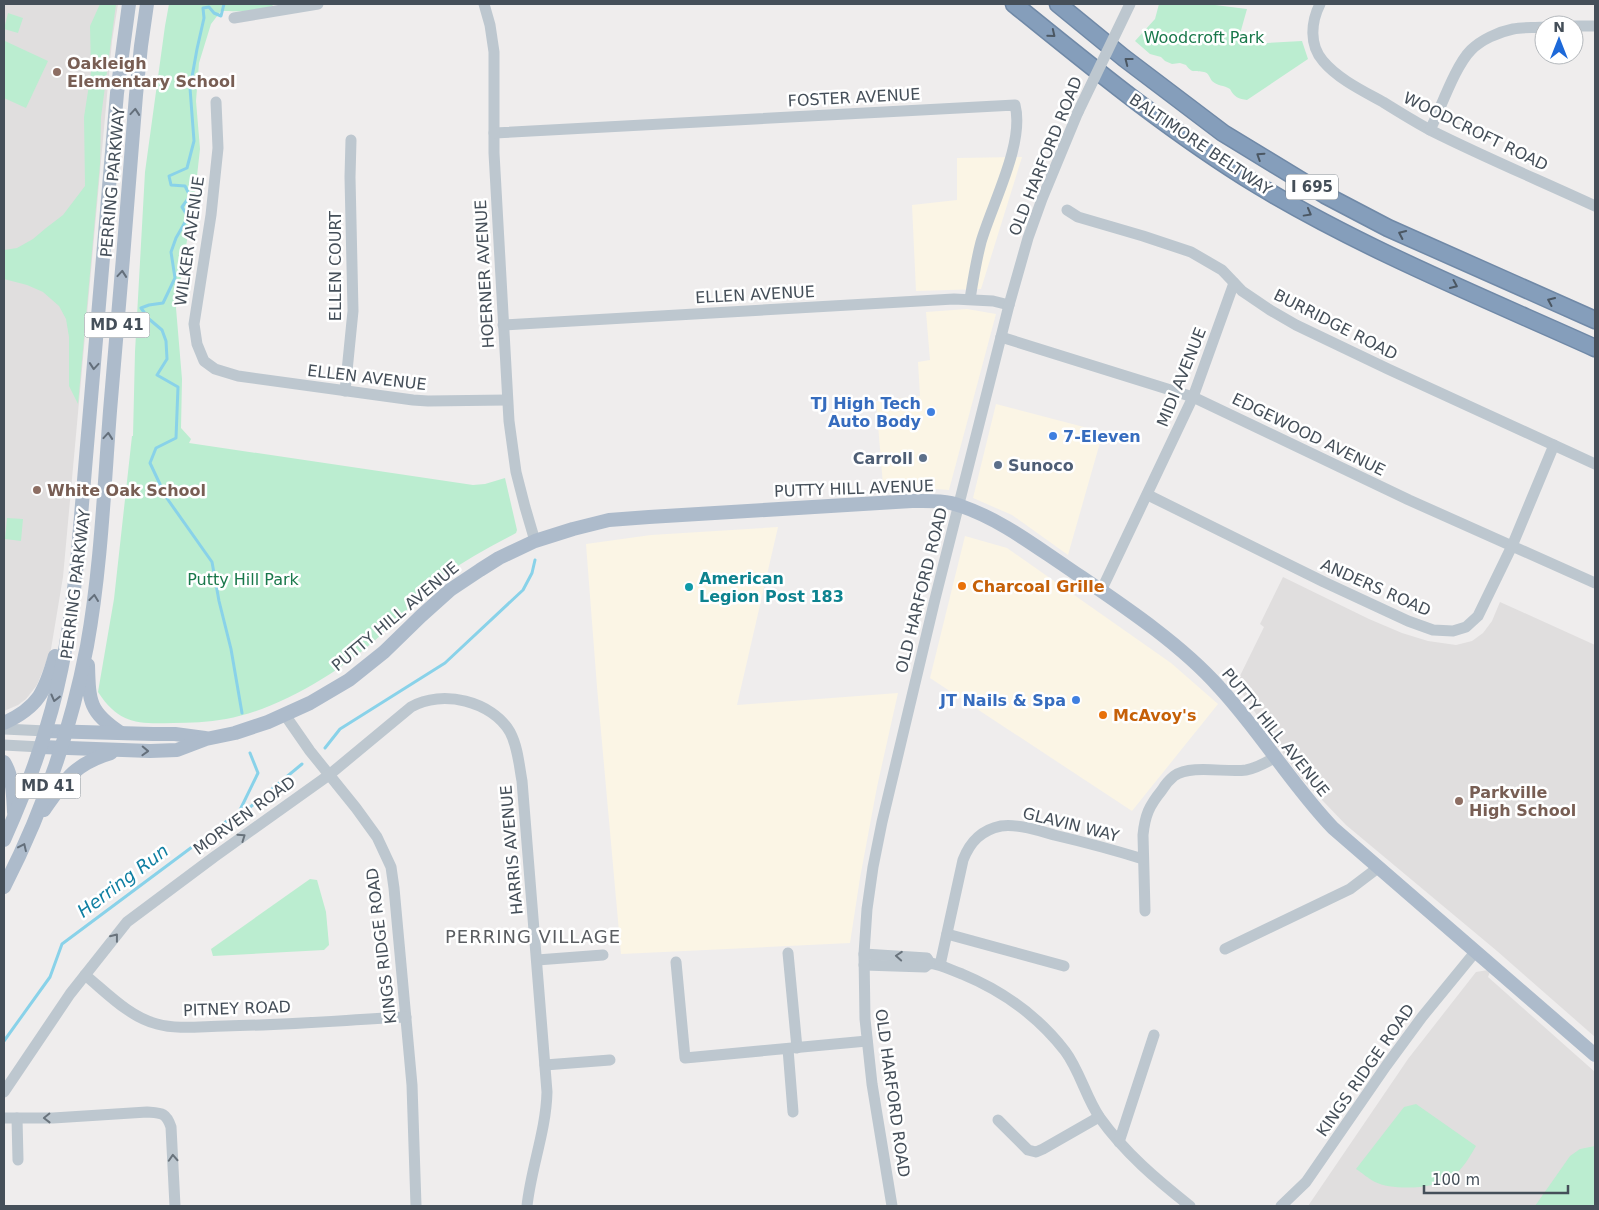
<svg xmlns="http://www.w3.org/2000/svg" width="1599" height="1210" font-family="'DejaVu Sans',sans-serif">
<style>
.commercial{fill:#fbf5e5}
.education{fill:#e0dede}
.green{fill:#bbedd0}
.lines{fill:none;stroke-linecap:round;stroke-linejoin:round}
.stream{stroke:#89d2e9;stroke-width:3}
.highway-casing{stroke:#7089a7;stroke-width:19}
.minor{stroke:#bdc7cf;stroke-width:11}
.major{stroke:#adbbcb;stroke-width:14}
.highway{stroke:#859ebb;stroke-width:16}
.minor-bridge{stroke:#bdc7cf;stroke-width:11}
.oneway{stroke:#4b5763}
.oneway2{stroke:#646f7b}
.oneway3{stroke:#69737c}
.education-dot{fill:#8d6e63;stroke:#fff;stroke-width:2}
.shop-dot{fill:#3f7fe0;stroke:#fff;stroke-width:2}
.service-dot{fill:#5c6f8a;stroke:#fff;stroke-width:2}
.food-dot{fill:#e8710a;stroke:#fff;stroke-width:2}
.culture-dot{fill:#0f9aa8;stroke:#fff;stroke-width:2}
.labels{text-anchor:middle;stroke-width:5;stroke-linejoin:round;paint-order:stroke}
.shield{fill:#fff;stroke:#7d848b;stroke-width:1}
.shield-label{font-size:15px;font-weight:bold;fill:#454f59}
.park-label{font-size:16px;fill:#19784b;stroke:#fff}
.education-label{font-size:16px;font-weight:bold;fill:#785e54;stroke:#fff;text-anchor:start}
.street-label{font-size:16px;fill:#454f59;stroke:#fff}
.shop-label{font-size:16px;font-weight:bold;fill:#366cbe;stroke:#fff;text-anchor:end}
.service-label{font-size:16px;font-weight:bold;fill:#4e5e75;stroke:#fff;text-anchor:end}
.culture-label{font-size:16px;font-weight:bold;fill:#0d838f;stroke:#fff;text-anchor:start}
.food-label{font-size:16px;font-weight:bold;fill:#c56008;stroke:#fff;text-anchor:start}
.water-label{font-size:18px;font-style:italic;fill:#0f7fa2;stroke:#fff}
.neighbourhood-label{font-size:18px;letter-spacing:1px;fill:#5a5d61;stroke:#fff}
</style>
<rect width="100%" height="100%" fill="#efeded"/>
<g class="commercial">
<path d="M1022,157L981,289L916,291L912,205L957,200V158Z"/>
<path d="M967,309L996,314L949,490L883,485L876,401L920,396L918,362L930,360L926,312Z"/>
<path d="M996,404L1103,432L1068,555L1012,515L973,498Z"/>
<path d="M778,527L737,705L898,693L877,787L860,878L850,943L621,954L597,687L586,544L651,535Z"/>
<path d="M965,536L1007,548L1171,663L1218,704L1132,811L930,678Z"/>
</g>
<g class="education">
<path d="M4,4H118L112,41L63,577L51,649L43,670L37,685L26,699L18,705L4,711Z"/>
<path d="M1283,577L1369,619L1402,633L1428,641L1456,645L1472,641L1483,633L1492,621L1500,602L1595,645V1037L1497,951L1346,825L1300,777L1275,742L1236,684L1264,627L1260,624Z"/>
<path d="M1488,970L1490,972L1488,977L1595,1072V1206H1308L1408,1059L1476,972Z"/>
</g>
<g class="green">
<path d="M100,4H116L101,117L100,164L78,404L69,386V337L66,319L59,306L43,292L27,285L4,279V250L17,248L33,239L46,228L63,215L85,186L84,117L91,72L90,26Z"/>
<path d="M169,4H275C264,13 235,11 221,11L211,24L199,63L196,101L200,149L196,185L176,308L182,379L181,428L191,439L189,443L473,485L485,484L505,478L517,530L516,533C490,547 464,560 441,578C419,595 402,617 381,635C340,672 280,709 226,719C208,722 190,723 173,723C137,724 119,724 98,692L114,599L132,436H133L135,352L145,172L165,26Z"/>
<path d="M1159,4H1207L1247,9L1238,41L1247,44L1302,41L1308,59L1247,100C1239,99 1234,97 1230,89C1224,85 1217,86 1212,81C1209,77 1209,73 1204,72C1195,70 1192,74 1186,65L1180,63L1172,64L1165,61L1161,57L1150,54L1135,41L1155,19Z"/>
<path d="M8,13L23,18L18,33L4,29Z"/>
<path d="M5,41L48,61L26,108L4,98V44Z"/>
<path d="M7,518L23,519L21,541L5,539Z"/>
<path d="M310,879L317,880L326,912L329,945L324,950L213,956L211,949Z"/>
<path d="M1416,1104L1476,1146C1469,1158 1463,1169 1452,1177C1436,1189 1393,1191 1375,1182C1369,1179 1362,1173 1356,1169L1404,1107Z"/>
<path d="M1595,1146V1206H1535L1570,1156L1580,1149Z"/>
</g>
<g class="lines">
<g class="stream">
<path d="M224,4L221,16L214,13L209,7L203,8L204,18L197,49L190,88L194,141L187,168L169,176L171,185L185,186L190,196L182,207L188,217L176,238L171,252L175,278L163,303L149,305L141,308L149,319L162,330L166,341L167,359L157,375L178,387L176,438L156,448L150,463L166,497L212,562L219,601L231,649L242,713"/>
<path d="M325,748L340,729L445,663L523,590L532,573L535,560"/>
<path d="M239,812L249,808L302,764"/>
<path d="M4,1041L50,977L62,944L239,812L258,773L250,753"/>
</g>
<g class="highway-casing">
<g id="highway">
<path d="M1014,4C1093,68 1172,133 1259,186C1366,250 1482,297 1595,348"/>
<path d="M1058,4L1124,58L1223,133L1325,195L1388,228L1595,320"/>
</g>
</g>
<g class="minor">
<path d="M484,4L490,25L494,52V153L509,421L516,472L525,507L535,541"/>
<path d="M1320,4C1311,22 1309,45 1323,61C1338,79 1363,91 1383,102C1399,112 1415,122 1432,131C1486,158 1541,181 1595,206"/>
<path d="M234,18L318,4"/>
<path d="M1574,26H1595"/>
<path d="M216,102L218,148L211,215L194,324L197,344L204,361L215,369L238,376L413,400L428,401L507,400"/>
<path d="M1430,130C1441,108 1455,66 1471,50C1481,40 1498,32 1513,29C1523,27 1534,28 1544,27"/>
<path d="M494,133L1015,105C1025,143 992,204 981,242C976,261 973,280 970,299"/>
<path d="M1067,210L1078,217L1143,236L1191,252L1222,270L1242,291L1270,310L1296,325L1388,369L1595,464"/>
<path d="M503,325L954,299L993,301L1009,305"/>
<path d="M1001,337L1193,397L1409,500L1595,583"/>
<path d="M345,391L353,311L350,177L351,140"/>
<path d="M1148,495L1324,582L1408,621L1433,630L1453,631L1466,627L1478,616L1512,546L1554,445"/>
<path d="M1101,591L1193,397L1234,283"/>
<path d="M285,715L310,751L356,808L377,837L391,867L394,888L412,1085L416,1206"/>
<path d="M4,729L46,731"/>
<path d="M4,745L41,747"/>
<path d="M1145,911L1143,835C1145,815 1149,806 1162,790C1165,785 1169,780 1174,776C1192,764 1226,773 1246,770C1257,768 1265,763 1274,758"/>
<path d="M947,934L1064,966"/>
<path d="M1225,949L1350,889L1379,867"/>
<path d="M788,953L797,1048"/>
<path d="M864,954L927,958L930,963"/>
<path d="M537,960L603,955"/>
<path d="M676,962L685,1058L867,1041"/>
<path d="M864,965L925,967L930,963C942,965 951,970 962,974C1003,991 1038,1016 1065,1051C1080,1071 1086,1098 1100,1118C1125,1153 1157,1180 1190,1206"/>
<path d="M940,965L963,860C970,842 981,830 1001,826C1018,824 1038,830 1054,835C1084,842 1114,850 1143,859"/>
<path d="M85,975C106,992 129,1017 157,1024C178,1030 203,1026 225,1026C285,1025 346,1020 406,1017"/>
<path d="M788,1049L793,1112"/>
<path d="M545,1065L610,1060"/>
<path d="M4,1092L70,994L127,922L214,857L329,775L411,707C442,689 492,701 510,732C518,747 519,765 522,781L547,1092C546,1131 531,1168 527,1206"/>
<path d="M4,1118H53L147,1112C161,1113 166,1112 171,1127L175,1206"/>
<path d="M17,1118L18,1160"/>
<path d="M998,1120L1028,1150L1036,1152L1043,1149L1099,1117"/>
<path d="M1119,1142L1154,1035"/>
<path d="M892,1206L872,1084L865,1019L864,954L867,909L873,867L882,822L935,599L1009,305L1028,238L1042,199L1078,112"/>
<path d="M1281,1206L1306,1182L1386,1066L1422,1017L1476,951"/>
</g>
<g class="major">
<path d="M88,665C89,702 89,712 121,733"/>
<path d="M4,723C39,707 45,691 55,656"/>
<path d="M46,731L153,734H175L205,738"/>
<path d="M41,747L150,751L177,750L206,739L235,733L268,722L310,703L349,680L384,652L421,616L450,590L480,570L499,558L535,541L573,529L609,520L649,517L912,501C928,501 946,500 961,506C999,519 1032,544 1065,566C1116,601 1178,641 1219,687C1260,731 1291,784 1333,828L1595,1055"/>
<path d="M4,762C13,777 13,795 14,812"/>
<path d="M44,810C65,780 74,764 111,753"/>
<path d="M4,840C20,804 35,767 46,729C63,675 71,619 77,563L117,93L129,4"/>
<path d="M4,887C43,811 71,729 87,646C101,568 104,489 110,411C119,306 128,200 136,95L141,46L147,4"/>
</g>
<use href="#highway" class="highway"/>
<path class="minor-bridge" d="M1078,112L1130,4"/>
</g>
<defs><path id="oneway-chevron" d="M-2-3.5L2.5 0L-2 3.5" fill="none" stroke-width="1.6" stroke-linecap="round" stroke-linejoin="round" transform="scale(1.25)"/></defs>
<g class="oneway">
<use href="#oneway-chevron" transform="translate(1052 34) rotate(39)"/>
<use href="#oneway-chevron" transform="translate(1128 61) rotate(-142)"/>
<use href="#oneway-chevron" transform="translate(1260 156) rotate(-147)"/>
<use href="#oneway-chevron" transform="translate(1308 213) rotate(29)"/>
<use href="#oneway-chevron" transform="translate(1402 234) rotate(-155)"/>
<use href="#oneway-chevron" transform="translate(1454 285) rotate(24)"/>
<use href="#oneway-chevron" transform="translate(1551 301) rotate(-156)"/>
</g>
<g class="oneway2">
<use href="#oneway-chevron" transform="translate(135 112) rotate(-85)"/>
<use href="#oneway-chevron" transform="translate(122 274) rotate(-85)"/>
<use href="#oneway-chevron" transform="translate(94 366) rotate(95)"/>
<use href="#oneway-chevron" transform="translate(108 436) rotate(-85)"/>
<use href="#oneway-chevron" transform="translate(94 598) rotate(-83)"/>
<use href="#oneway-chevron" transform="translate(55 698) rotate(104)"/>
<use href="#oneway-chevron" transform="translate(145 751) rotate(2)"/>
<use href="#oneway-chevron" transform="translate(23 847) rotate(-65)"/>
</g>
<g class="oneway3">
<use href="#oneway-chevron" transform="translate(242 837) rotate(-35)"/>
<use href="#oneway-chevron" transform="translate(115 937) rotate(-52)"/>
<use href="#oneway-chevron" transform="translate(899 956) rotate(-176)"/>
<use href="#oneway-chevron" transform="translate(47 1118) rotate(179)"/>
<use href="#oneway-chevron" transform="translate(173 1158) rotate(-93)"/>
</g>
<g class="education-dot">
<circle cx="57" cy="72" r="5"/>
<circle cx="37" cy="490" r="5"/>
<circle cx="1459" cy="801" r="5"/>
</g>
<g class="shop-dot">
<circle cx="931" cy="412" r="5"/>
<circle cx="1053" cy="436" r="5"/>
<circle cx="1076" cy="700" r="5"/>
</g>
<g class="service-dot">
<circle cx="923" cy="458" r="5"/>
<circle cx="998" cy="465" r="5"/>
</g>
<g class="food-dot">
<circle cx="962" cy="586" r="5"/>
<circle cx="1103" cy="715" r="5"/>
</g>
<circle class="culture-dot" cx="689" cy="587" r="5"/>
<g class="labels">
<g class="shield">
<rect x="1286" y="174.5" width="52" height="25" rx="4"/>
<rect x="84.5" y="312.5" width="65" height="25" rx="4"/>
<rect x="15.5" y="773.5" width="65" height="25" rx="4"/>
</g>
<g class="shield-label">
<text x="1312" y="192">I 695</text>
<text x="117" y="330">MD 41</text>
<text x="48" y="791">MD 41</text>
</g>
<g class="park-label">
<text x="1204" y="43">Woodcroft Park</text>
<text x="243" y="585">Putty Hill Park</text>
</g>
<g class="education-label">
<text x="67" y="69">Oakleigh<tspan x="67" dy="18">Elementary School</tspan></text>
<text x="47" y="496">White Oak School</text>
<text x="1469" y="798">Parkville<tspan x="1469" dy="18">High School</tspan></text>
</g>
<g class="street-label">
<text transform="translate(854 97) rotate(-3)" y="6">FOSTER AVENUE</text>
<text transform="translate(1476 131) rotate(26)" y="6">WOODCROFT ROAD</text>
<text transform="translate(1201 144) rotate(34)" y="6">BALTIMORE BELTWAY</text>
<text transform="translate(1045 156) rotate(-68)" y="6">OLD HARFORD ROAD</text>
<text transform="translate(112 182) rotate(-85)" y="6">PERRING PARKWAY</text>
<text transform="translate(189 241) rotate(-82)" y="6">WILKER AVENUE</text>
<text transform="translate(335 266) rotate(-90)" y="6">ELLEN COURT</text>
<text transform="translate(484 274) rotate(-93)" y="6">HOERNER AVENUE</text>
<text transform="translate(755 294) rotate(-3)" y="6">ELLEN AVENUE</text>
<text transform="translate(1336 324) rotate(27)" y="6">BURRIDGE ROAD</text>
<text transform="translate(367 377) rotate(7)" y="6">ELLEN AVENUE</text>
<text transform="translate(1181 377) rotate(-68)" y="6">MIDI AVENUE</text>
<text transform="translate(1309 434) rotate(26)" y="6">EDGEWOOD AVENUE</text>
<text transform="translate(854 488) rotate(-2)" y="6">PUTTY HILL AVENUE</text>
<text transform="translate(75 584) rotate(-83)" y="6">PERRING PARKWAY</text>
<text transform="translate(1376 587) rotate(24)" y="6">ANDERS ROAD</text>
<text transform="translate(921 590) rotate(-76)" y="6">OLD HARFORD ROAD</text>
<text transform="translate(395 616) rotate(-40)" y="6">PUTTY HILL AVENUE</text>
<text transform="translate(1276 732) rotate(51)" y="6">PUTTY HILL AVENUE</text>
<text transform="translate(244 815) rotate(-36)" y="6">MORVEN ROAD</text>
<text transform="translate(1071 824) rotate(14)" y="6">GLAVIN WAY</text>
<text transform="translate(511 850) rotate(-95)" y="6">HARRIS AVENUE</text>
<text transform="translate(381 946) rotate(-97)" y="6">KINGS RIDGE ROAD</text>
<text transform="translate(237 1008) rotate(-2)" y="6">PITNEY ROAD</text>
<text transform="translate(1365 1070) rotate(-55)" y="6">KINGS RIDGE ROAD</text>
<text transform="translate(893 1093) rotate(82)" y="6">OLD HARFORD ROAD</text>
</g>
<g class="shop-label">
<text x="921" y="409">TJ High Tech<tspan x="921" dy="18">Auto Body</tspan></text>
<text x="1063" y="442" text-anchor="start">7-Eleven</text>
<text x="1066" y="706">JT Nails &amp; Spa</text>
</g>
<g class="service-label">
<text x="913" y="464">Carroll</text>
<text x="1008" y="471" text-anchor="start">Sunoco</text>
</g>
<g class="culture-label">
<text x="699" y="584">American<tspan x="699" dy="18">Legion Post 183</tspan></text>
</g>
<g class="food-label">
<text x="972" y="592">Charcoal Grille</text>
<text x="1113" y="721">McAvoy's</text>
</g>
<g class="water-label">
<text transform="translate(123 881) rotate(-37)" y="6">Herring Run</text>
</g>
<g class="neighbourhood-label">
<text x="533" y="943">PERRING VILLAGE</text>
</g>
</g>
<rect width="1599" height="1210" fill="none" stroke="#454f59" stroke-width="10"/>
<g transform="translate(1559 40)"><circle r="24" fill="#ffffff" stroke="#b5b9bd"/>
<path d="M0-4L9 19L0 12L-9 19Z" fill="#1d69d9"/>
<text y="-8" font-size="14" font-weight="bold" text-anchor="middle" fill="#454f59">N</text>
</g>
<path d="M1424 1185v8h144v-8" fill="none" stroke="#454f59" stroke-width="2.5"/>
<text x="1432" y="1185" font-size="15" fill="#454f59" stroke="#ffffff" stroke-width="4" paint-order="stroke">100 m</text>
</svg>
